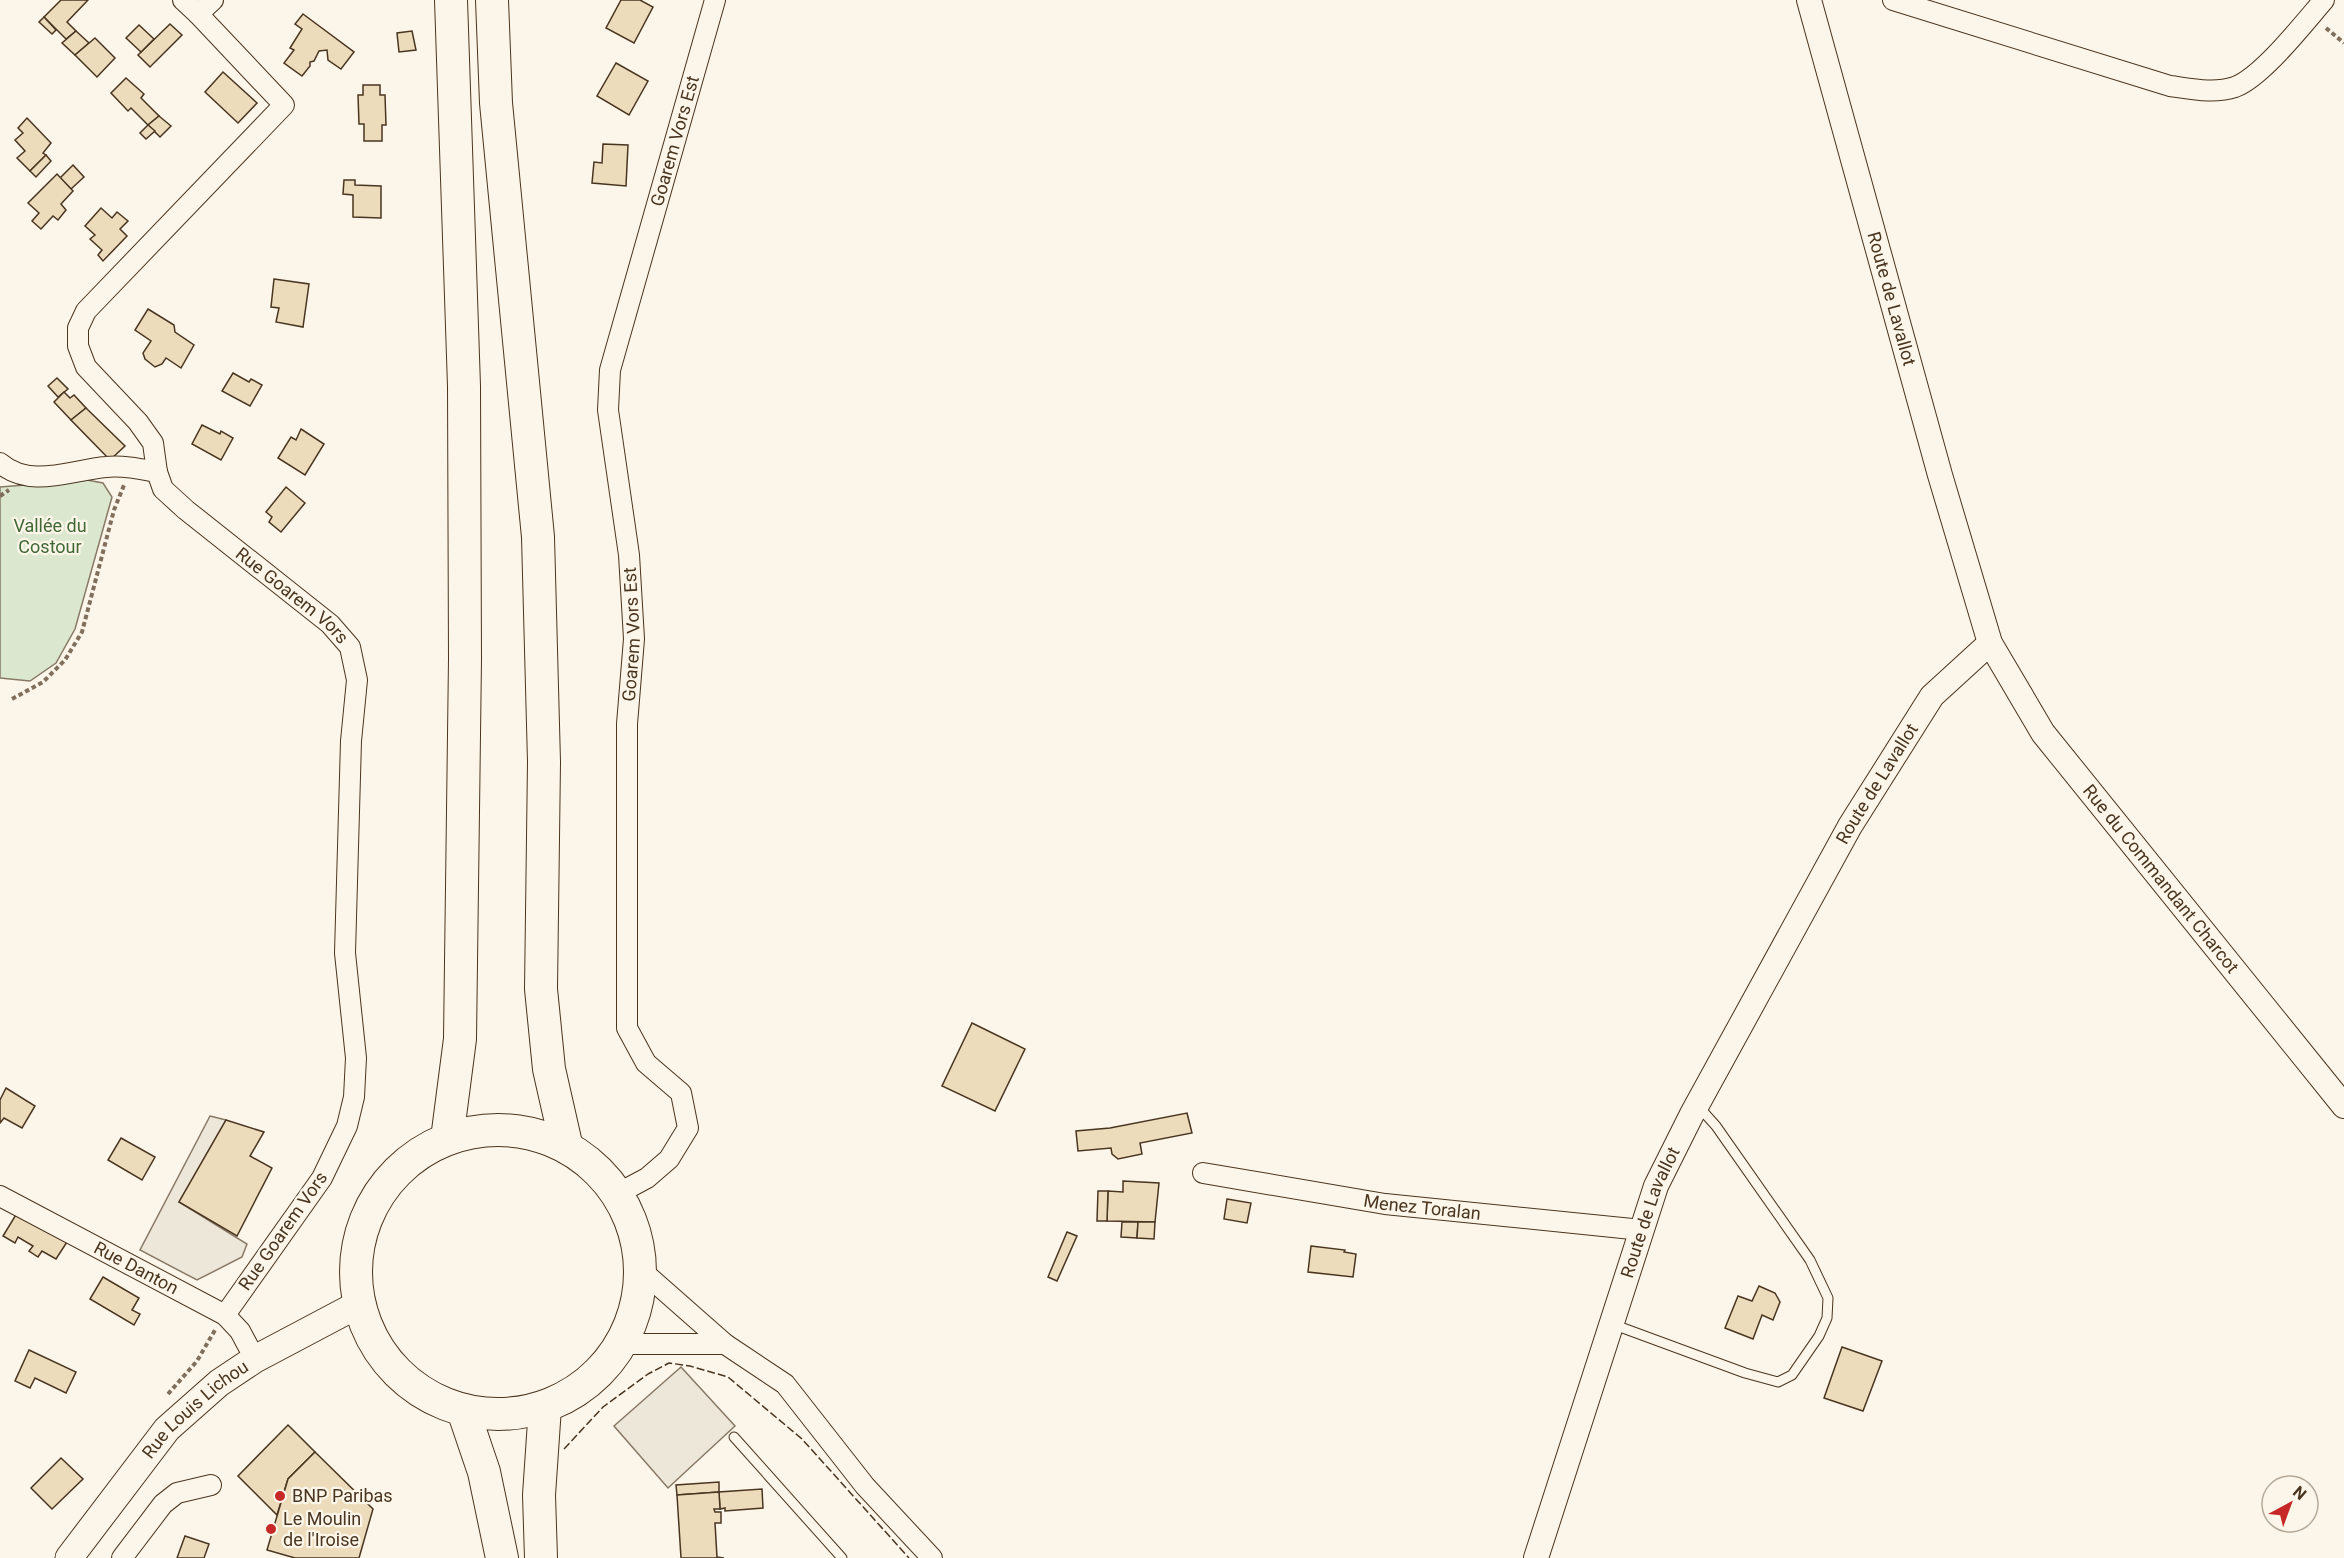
<svg xmlns="http://www.w3.org/2000/svg" width="2344" height="1558" font-family="Roboto,sans-serif">
<style>
.green{fill:#dce7d0;stroke:#887966;stroke-width:1.5}
.parking{fill:#ede7d9;stroke:#887966;stroke-width:1.5}
.building{fill:#ecdcbc;stroke:#4a3520;stroke-width:1.5}
.lines{fill:none;stroke-linecap:round;stroke-linejoin:round}
.service-casing{stroke:#4a3520;stroke-width:11}
.minor-casing{stroke:#4a3520;stroke-width:22}
.tertiary-casing{stroke:#4a3520;stroke-width:26}
.secondary-casing{stroke:#4a3520;stroke-width:29}
.trunk-casing{stroke:#4a3520;stroke-width:34}
.path{stroke:#7f6f5c;stroke-width:4;stroke-dasharray:4.5 3;stroke-linecap:butt}
.service{stroke:#fbf6e9;stroke-width:9}
.minor{stroke:#fbf6e9;stroke-width:20}
.tertiary{stroke:#fbf6e9;stroke-width:24}
.secondary{stroke:#fbf6e9;stroke-width:27}
.trunk{stroke:#fbf6e9;stroke-width:32}
.fence{stroke:#4a3520;stroke-width:1.5;stroke-dasharray:8 3;stroke-linecap:butt}
.poi-dot{fill:#c62828;stroke:#fbf6e9;stroke-width:2}
.labels{text-anchor:middle;stroke-width:4.5;stroke-linejoin:round;paint-order:stroke}
.street-label{font-size:18px;fill:#4a3520;stroke:#fbf6e9}
.park-label{font-size:18px;fill:#436837;stroke:#fbf6e9}
.poi-label{font-size:18px;fill:#4a3520;stroke:#fbf6e9;text-anchor:start}
</style>
<rect width="100%" height="100%" fill="#fbf6e9"/>
<path class="green" d="M87,480L103,483L112,497L75,629L56,663L30,681L0,678V487Z"/>
<g class="parking">
<path d="M210,1116L226,1120L179,1202L247,1244L242,1257L197,1280L140,1250Z"/>
<path d="M681,1367L735,1426L668,1488L614,1426Z"/>
</g>
<g class="building">
<path d="M61,0H88L67,22L76,31L66,39L44,17Z"/>
<path d="M621,0H640L653,7L634,43L606,28Z"/>
<path d="M303,14L354,52L341,69L328,60L327,50L319,51L314,61L310,62V66L302,76L284,63L294,50L290,48L302,29L295,24Z"/>
<path d="M44,17L56,30L52,34L39,22Z"/>
<path d="M170,24L182,35L150,67L138,55Z"/>
<path d="M139,25L154,39L141,52L126,38Z"/>
<path d="M76,31L89,43L75,55L62,43Z"/>
<path d="M412,31L416,50L399,52L397,33Z"/>
<path d="M95,38L115,58L97,77L75,55Z"/>
<path d="M616,63L648,81L629,115L597,96Z"/>
<path d="M223,72L257,103L238,123L205,92Z"/>
<path d="M126,78L144,94L141,98L159,116L148,125L131,108L128,111L111,93Z"/>
<path d="M363,85H380V95H385L386,125H382V141H364V124H359L358,95H363Z"/>
<path d="M159,116L171,126L160,137L148,125Z"/>
<path d="M27,118L51,143L43,153L46,155L30,171L17,158L25,151L15,140L23,133L18,128Z"/>
<path d="M148,125L155,131L146,139L140,133Z"/>
<path d="M603,144L628,145L626,186L592,183L594,162L602,163Z"/>
<path d="M46,155L51,161L36,177L30,171Z"/>
<path d="M73,165L84,177L71,189L60,178Z"/>
<path d="M57,174L73,191L61,204L66,210L58,220L53,216L41,229L32,221L39,213L28,203Z"/>
<path d="M344,180H355V185L381,186V218L353,217V195L343,194Z"/>
<path d="M101,208L112,218L117,212L128,221L120,229L127,236L103,261L98,255L102,250L90,239L95,235L85,226Z"/>
<path d="M274,279L309,284L303,327L276,322L279,308L271,307Z"/>
<path d="M148,309L174,325L175,332L194,345L181,368L166,358L162,364L155,367L145,359L143,353L151,341L135,330Z"/>
<path d="M233,373L249,382L251,379L262,385L250,406L222,391Z"/>
<path d="M57,378L68,389L58,397L48,386Z"/>
<path d="M64,392L70,398L74,395L86,408L71,420L54,402Z"/>
<path d="M86,408L125,446L110,460L71,420Z"/>
<path d="M202,425L220,434L221,431L233,438L221,460L192,444Z"/>
<path d="M301,429L324,444L305,475L278,458L291,437L296,440Z"/>
<path d="M286,487L305,503L281,532L269,522L272,517L266,512Z"/>
<path d="M972,1023L1025,1049L995,1111L942,1086Z"/>
<path d="M6,1088L35,1106L22,1128L4,1118L0,1123V1100Z"/>
<path d="M1187,1113L1192,1133L1140,1143L1142,1154L1118,1159L1112,1154L1111,1148L1078,1151L1076,1131L1110,1128Z"/>
<path d="M226,1120L264,1132L250,1156L272,1168L237,1236L179,1202Z"/>
<path d="M121,1138L155,1157L142,1180L108,1160Z"/>
<path d="M1123,1181L1159,1183L1155,1222L1107,1221L1108,1191L1123,1192Z"/>
<path d="M1098,1191H1108L1107,1221H1097Z"/>
<path d="M1227,1199L1251,1203L1247,1223L1224,1219Z"/>
<path d="M17,1213L67,1242L56,1259L42,1251L38,1257L29,1251L33,1246L18,1237L15,1243L3,1236Z"/>
<path d="M1122,1222H1138L1137,1238L1121,1237Z"/>
<path d="M1138,1222H1155L1154,1239L1137,1238Z"/>
<path d="M1067,1232L1077,1236L1057,1281L1048,1277Z"/>
<path d="M1311,1246L1345,1250L1344,1252L1356,1254L1353,1277L1308,1272Z"/>
<path d="M103,1277L139,1298L132,1310L140,1314L134,1325L90,1299Z"/>
<path d="M1759,1286L1775,1293L1780,1302L1773,1320L1762,1315L1753,1339L1725,1328L1738,1296L1752,1301Z"/>
<path d="M1842,1347L1882,1361L1863,1411L1824,1398Z"/>
<path d="M29,1350L76,1372L66,1393L35,1378L30,1388L15,1381Z"/>
<path d="M288,1425L315,1452L288,1479L277,1515L238,1476Z"/>
<path d="M315,1452L373,1509L359,1558H295L267,1550L288,1479Z"/>
<path d="M61,1458L83,1479L52,1509L31,1488Z"/>
<path d="M719,1482V1492L677,1495L676,1485Z"/>
<path d="M762,1489L763,1508L725,1511V1508L720,1509L719,1492Z"/>
<path d="M719,1492L720,1509H714L715,1512H721V1523H715L717,1557L724,1558H681L677,1495Z"/>
<path d="M185,1536L209,1544L204,1558H177Z"/>
</g>
<g class="lines">
<g class="service-casing">
<g id="service">
<path d="M1612,1324L1745,1373L1778,1382L1792,1375L1819,1336L1827,1318L1828,1298L1810,1260L1716,1126L1699,1107"/>
<path d="M734,1437L842,1558"/>
</g>
</g>
<g class="minor-casing">
<g id="minor">
<path d="M183,0L198,14"/>
<path id="s1" d="M213,0L198,14L284,105L86,311L78,328V346L86,367L138,422L153,443L157,472L163,489L186,510L330,624L350,647L357,680L351,741L345,953L356,1058L354,1097L347,1126L322,1178L225,1315"/>
<path d="M1893,0L2170,86C2192,89 2214,94 2235,87C2262,77 2304,23 2324,0"/>
<path d="M0,463C30,489 71,470 106,467C123,465 141,469 157,472"/>
<path id="s2" d="M1203,1173L1385,1204L1642,1230"/>
<path id="s3" d="M617,1194L647,1178L669,1159L688,1128L681,1093L646,1063L627,1028V724L634,639L629,555L608,410L610,370L715,0"/>
<path id="s4" d="M0,1196L225,1315L240,1331L255,1359"/>
<path d="M641,1270L725,1344L785,1384L865,1486L932,1558"/>
<path d="M622,1344H725"/>
<path d="M122,1558L163,1504L177,1493L211,1485"/>
</g>
</g>
<g class="tertiary-casing">
<g id="tertiary">
<path id="s5" d="M1809,0L1940,475L1990,643L2043,733L2344,1106"/>
<path id="s6" d="M1536,1558L1656,1186L1692,1114L1850,826L1932,696L1990,643"/>
</g>
</g>
<g class="secondary-casing">
<g id="secondary">
<path id="s7" d="M69,1558L167,1429L219,1383L255,1359L359,1304"/>
</g>
</g>
<g class="trunk-casing">
<g id="trunk">
<path d="M492,0L496,103L538,537L544,762L541,989L549,1069L566,1144"/>
<circle cx="498" cy="1272" r="142"/>
<path d="M447,1139L460,1039L465,659L464,386L451,0"/>
<path d="M463,1410L484,1472L502,1558"/>
<path d="M541,1558L539,1495L545,1407"/>
</g>
</g>
<g class="path">
<path d="M2326,28L2344,43"/>
<path d="M0,496L9,490"/>
<path d="M12,699L43,682L65,660L82,632L114,510L124,485"/>
<path d="M168,1394L197,1361L215,1330"/>
</g>
<use href="#service" class="service"/>
<use href="#minor" class="minor"/>
<use href="#tertiary" class="tertiary"/>
<use href="#secondary" class="secondary"/>
<use href="#trunk" class="trunk"/>
<path class="fence" d="M564,1449L603,1407L648,1374L669,1363L690,1366L728,1377L802,1439L909,1558"/>
</g>
<g class="poi-dot">
<circle cx="280" cy="1496" r="6"/>
<circle cx="271" cy="1529" r="6"/>
</g>
<g class="labels">
<g class="street-label">
<text dy="6" stroke="none"><textPath href="#s3" startOffset="1119">Goarem Vors Est</textPath></text>
<text dy="6" stroke="none"><textPath href="#s5" startOffset="310">Route de Lavallot</textPath></text>
<text dy="6" stroke="none"><textPath href="#s1" startOffset="807">Rue Goarem Vors</textPath></text>
<text dy="6" stroke="none"><textPath href="#s3" startOffset="615">Goarem Vors Est</textPath></text>
<text dy="6" stroke="none"><textPath href="#s6" startOffset="850">Route de Lavallot</textPath></text>
<text dy="6" stroke="none"><textPath href="#s5" startOffset="960">Rue du Commandant Charcot</textPath></text>
<text dy="6" stroke="none"><textPath href="#s2" startOffset="222">Menez Toralan</textPath></text>
<text dy="6" stroke="none"><textPath href="#s6" startOffset="364">Route de Lavallot</textPath></text>
<text transform="translate(283 1231) rotate(-55)" y="6">Rue Goarem Vors</text>
<text dy="6" stroke="none"><textPath href="#s4" startOffset="154">Rue Danton</textPath></text>
<text dy="6" stroke="none"><textPath href="#s7" startOffset="196">Rue Louis Lichou</textPath></text>
</g>
<g class="park-label">
<text x="50" y="532">Vallée du<tspan x="50" dy="21">Costour</tspan></text>
</g>
<g class="poi-label">
<text x="292" y="1502">BNP Paribas</text>
<text x="283" y="1525">Le Moulin<tspan x="283" dy="21">de l'Iroise</tspan></text>
</g>
</g>
<g transform="translate(2290 1504) rotate(41)"><circle r="28" fill="#fbf6e9" stroke="#b4a999" stroke-width="1.5"/>
<path d="M0-4.5L10 22L0 15L-10 22Z" fill="#c62828"/>
<text y="-9" font-size="16" font-weight="bold" text-anchor="middle" fill="#4a3520">N</text>
</g>
</svg>
